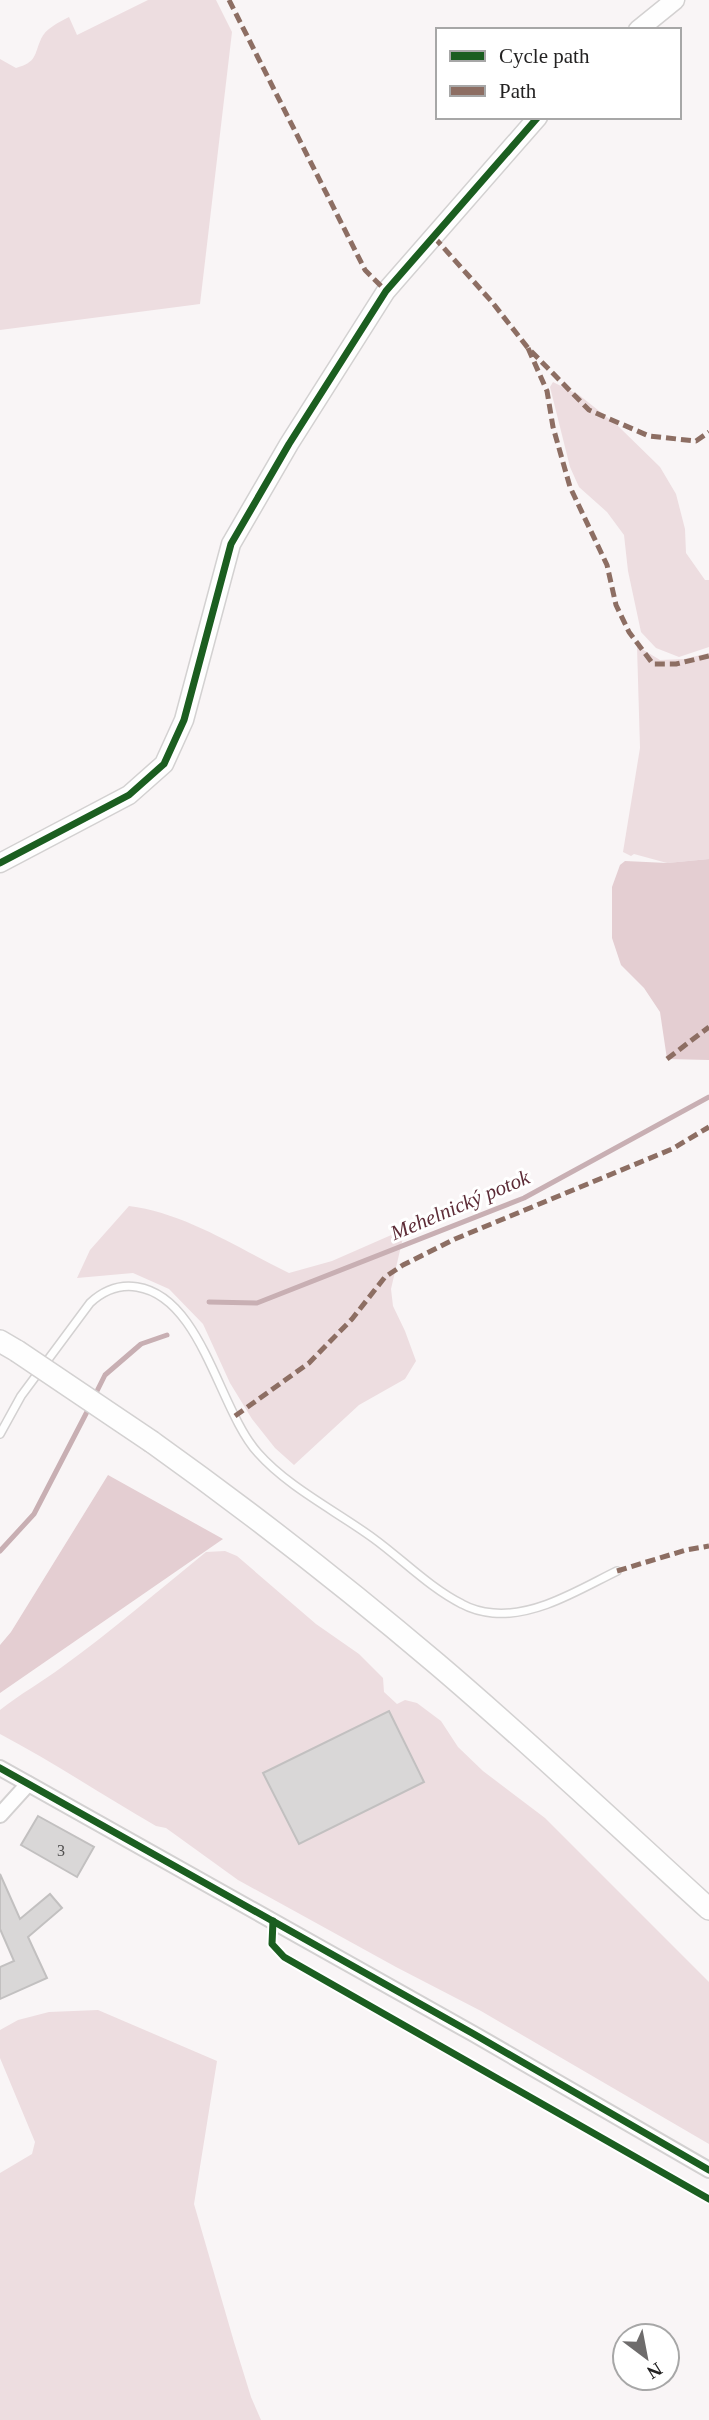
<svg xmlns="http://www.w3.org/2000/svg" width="709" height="2420" font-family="Georgia,serif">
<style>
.green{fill:#eddde0}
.forest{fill:#e4ced2}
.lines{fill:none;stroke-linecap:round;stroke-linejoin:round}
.stream{stroke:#c8afb3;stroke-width:5}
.building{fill:#d9d7d7;stroke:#c2c0c0;stroke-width:2}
.service-casing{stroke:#d3d1d1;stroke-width:10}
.minor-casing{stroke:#d3d1d1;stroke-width:18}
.tertiary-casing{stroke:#d3d1d1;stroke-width:21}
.primary-casing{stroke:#d3d1d1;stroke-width:24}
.service{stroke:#fefefe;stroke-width:7}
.minor{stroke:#fefefe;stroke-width:14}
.tertiary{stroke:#fefefe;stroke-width:18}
.primary{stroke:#fefefe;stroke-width:21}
.primary-bridge-casing{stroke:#d3d1d1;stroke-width:24;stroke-linecap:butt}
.primary-bridge{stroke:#fefefe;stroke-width:21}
.quiet{stroke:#8d6e63;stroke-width:5;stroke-dasharray:10 5;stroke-linecap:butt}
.cycleway-casing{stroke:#fff;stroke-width:11}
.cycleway{stroke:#1b5e20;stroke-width:7}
.labels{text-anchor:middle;stroke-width:6;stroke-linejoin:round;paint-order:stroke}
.number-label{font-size:16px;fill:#504f4f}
.water-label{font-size:21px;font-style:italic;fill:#5d2c37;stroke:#fff}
</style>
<rect width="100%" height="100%" fill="#f9f5f6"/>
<g class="green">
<path d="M148,0H216L232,32L200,304L0,330V59L16,68C37,62 34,55 41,39C45,29 59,22 69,17L77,35Z"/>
<path d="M553,382L579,395L618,426L660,467L676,494L685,529L686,553L705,580H709V647L679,657L656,648L641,632L628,571L624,535L607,512L579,487L570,467L550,387Z"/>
<path d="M637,646L660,660L684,659L709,653V859L667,863L634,854L631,856L623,852L640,748Z"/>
<path d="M129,1206C185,1213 238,1248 289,1273L332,1261L405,1229L391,1289L393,1306L405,1331L416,1361L405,1379L359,1405L294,1465L275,1448L252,1419L230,1383L203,1324L169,1289L133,1273L77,1278L90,1250Z"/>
<path d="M225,1551L237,1556L316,1624L359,1654L383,1678L384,1692L397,1704L405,1700L417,1703L441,1721L458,1747L483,1771L545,1818L709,1982V2144L481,2011L396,1967L238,1880L166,1828L156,1826C104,1796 53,1762 0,1734V1710C20,1694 42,1682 62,1667C112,1631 159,1590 206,1552Z"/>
<path d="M98,2010L217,2061L194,2204L234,2342L251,2397L261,2420H0V2173L32,2154L35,2142L0,2058V2030L18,2020L49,2012Z"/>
</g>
<g class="forest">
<path d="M709,859V1060L667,1059L660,1012L644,988L621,965L612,938V887L620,865L625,861L667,863Z"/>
<path d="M108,1475L223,1539L0,1693V1645L11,1632Z"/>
</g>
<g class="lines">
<g class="stream">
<path d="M209,1302L257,1303L524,1198L709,1097"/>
<path d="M94,1397L105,1375L141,1344L167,1335"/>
<path d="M0,1551L34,1514L90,1406"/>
</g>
</g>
<g class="building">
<path d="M389,1711L424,1782L299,1844L263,1773Z"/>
<path d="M38,1816L94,1847L77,1877L21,1845Z"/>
<path d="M0,1874L20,1919L50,1894L62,1908L28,1937L47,1978L0,1999V1967L14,1961L0,1929Z"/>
</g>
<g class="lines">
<g class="service-casing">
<path id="service" d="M0,1434L21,1396L90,1303C103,1291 118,1284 137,1287C202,1297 219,1410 258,1453C288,1487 336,1511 373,1538C402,1559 430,1588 462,1604C471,1609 483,1612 493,1613C536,1617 580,1589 617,1571"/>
</g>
<g class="minor-casing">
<g id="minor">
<path d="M0,1768L472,2033L709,2170"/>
<path d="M0,1815L28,1784"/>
</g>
</g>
<g class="tertiary-casing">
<g id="tertiary">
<path d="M638,30L675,0"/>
<path d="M0,863L129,795L164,764L184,720L231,544L289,444L386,291L538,117"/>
</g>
</g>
<g class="primary-casing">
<g id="primary">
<path d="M0,1341L17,1351"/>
<path d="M152,1442C250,1512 345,1586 437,1664C530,1743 619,1827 709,1909"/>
</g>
</g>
<use href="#service" class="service"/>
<use href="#minor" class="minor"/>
<use href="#tertiary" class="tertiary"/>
<use href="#primary" class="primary"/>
<g class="primary-bridge-casing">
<path id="primary-bridge" d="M17,1351L152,1442"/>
</g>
<use href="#primary-bridge" class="primary-bridge"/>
<g class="quiet">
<path d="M229,0L365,270L386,291"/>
<path d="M434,237L492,302L528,348L589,410L649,436L696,441L709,432"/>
<path d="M528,348L547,391L553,427L570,487L607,565L616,605L629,632L653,664H676L709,656"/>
<path d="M667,1059L709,1027"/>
<path d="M235,1416L309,1363L352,1319L385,1277L403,1265L455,1239L672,1149L709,1127"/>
<path d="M617,1571L686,1550L709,1546"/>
</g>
<g class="cycleway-casing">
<g id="cycleway">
<path d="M0,863L129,795L164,764L184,720L231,544L289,444L386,291L538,117"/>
<path d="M0,1768L472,2033L709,2170"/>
<path d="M273,1921L272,1944L284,1957L709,2199"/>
</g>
</g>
<use href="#cycleway" class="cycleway"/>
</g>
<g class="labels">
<g class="number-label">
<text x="61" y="1856">3</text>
</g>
<g class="water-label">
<text transform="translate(460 1205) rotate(-23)" y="7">Mehelnický potok</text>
</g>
</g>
<rect x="436" y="28" width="245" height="91" fill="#ffffff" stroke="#a7a7a7" stroke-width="2"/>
<rect x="450" y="51" width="35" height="10" fill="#1b5e20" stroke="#a7a7a7" stroke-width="2"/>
<text x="499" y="63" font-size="21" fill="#232222">Cycle path</text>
<rect x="450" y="86" width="35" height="10" fill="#8d6e63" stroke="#a7a7a7" stroke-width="2"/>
<text x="499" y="98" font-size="21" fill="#232222">Path</text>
<g transform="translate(646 2357) rotate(148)"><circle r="33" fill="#ffffff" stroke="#a7a7a7" stroke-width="2"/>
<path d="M0-5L12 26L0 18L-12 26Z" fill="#6e6c6c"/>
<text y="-10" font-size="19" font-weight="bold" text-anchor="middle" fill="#232222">N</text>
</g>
</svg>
